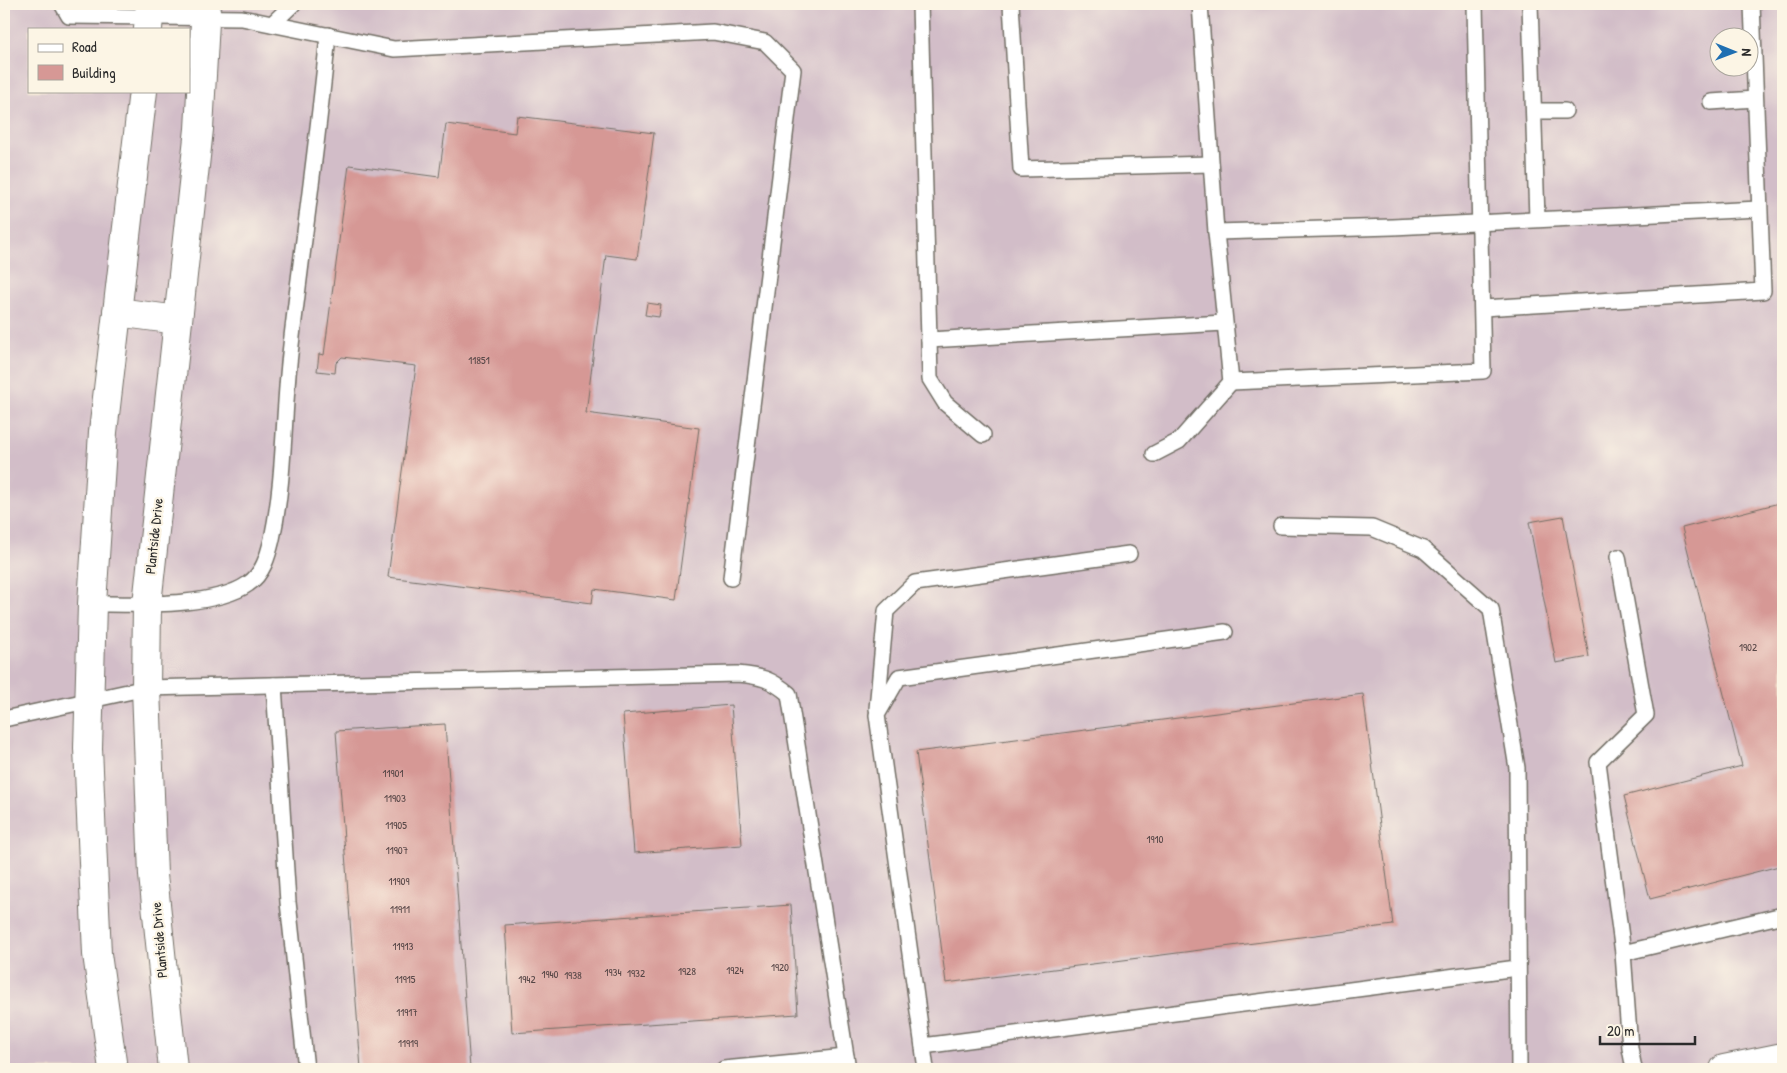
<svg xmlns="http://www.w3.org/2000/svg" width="1787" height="1073" font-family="'Patrick Hand',sans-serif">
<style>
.industrial{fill:#d2bdc8;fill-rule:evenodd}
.building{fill:#d69895}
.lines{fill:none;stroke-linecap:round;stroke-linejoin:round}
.service-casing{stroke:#726e65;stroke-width:18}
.minor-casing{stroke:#726e65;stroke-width:30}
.tertiary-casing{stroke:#726e65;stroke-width:30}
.service{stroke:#fff;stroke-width:15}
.minor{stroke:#fff;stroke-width:28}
.tertiary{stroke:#fff;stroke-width:28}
.labels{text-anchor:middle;stroke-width:4.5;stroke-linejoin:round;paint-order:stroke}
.number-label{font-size:11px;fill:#564646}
.street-label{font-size:14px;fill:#2b2b2b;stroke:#fcf5e5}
</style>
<rect width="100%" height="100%" fill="#fcf5e5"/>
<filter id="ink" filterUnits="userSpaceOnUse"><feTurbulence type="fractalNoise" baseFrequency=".02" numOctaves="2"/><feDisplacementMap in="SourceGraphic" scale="10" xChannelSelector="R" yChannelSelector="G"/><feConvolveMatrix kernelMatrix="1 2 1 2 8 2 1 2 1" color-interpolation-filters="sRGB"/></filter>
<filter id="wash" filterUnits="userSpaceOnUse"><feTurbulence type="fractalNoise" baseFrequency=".0096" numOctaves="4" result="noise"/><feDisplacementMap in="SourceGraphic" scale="20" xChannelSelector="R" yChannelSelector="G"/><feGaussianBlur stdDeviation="1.12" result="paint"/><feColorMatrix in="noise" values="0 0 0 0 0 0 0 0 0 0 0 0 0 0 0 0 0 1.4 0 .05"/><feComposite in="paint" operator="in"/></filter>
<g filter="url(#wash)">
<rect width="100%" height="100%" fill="#f6ead1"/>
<path class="industrial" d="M4,4H1783V1069H4ZM29,29H189V91H29ZM1720,38H1750V68H1720Z"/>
<g id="blocks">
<g class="building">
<path d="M517,116L654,133L637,259L606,255L586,413L699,428L676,600L594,589L592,603L388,577L416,366L342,357L336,363L335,373L317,371L319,354L324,355L349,165L439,177L446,124L515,133Z"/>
<path d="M647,303L661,305L659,317L645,315Z"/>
<path d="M1783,502V865L1650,899L1624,796L1742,766L1682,528Z"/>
<path d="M1563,516L1589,657L1556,663L1529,522Z"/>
<path d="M1363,694L1393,925L946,983L916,752Z"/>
<path d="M731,705L742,845L634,853L623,714Z"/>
<path d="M445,724L470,1069H361L336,731Z"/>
<path d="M791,905L798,1014L512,1033L505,925Z"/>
</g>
</g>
</g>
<g filter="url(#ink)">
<use href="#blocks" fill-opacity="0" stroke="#726e65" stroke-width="1"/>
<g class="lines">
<g class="service-casing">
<g id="service">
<path d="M62,4L69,16L242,18L394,49L713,32L765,42L793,70L731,578"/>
<path d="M920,4L929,340L1224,323"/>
<path d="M1011,4L1021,169L1211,164"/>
<path d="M1200,4L1216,232L1231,382L1483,371L1475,4"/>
<path d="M1530,4L1537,219"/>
<path d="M272,24L293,4"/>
<path d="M1711,102L1755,99"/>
<path d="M1535,111H1565"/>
<path d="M1216,232L1393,227L1759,209"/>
<path d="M1483,308L1763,291L1752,4"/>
<path d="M929,340L930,379L945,403L983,435"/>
<path d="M1154,454L1179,441L1231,382"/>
<path d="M1281,526L1372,528L1423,549L1491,609L1517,768L1519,1069"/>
<path d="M1618,557L1646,715L1598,762L1623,953"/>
<path d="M92,604C132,604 214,608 248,584C263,574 268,556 272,539C285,478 283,415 290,354C302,248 318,142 328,35"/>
<path d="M274,685L288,902L306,1069"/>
<path d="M877,709L886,611L915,583L1129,554"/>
<path d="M4,719L146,688L737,674C761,676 771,679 789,694L848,1069"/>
<path d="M923,1046L1517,968"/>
<path d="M724,1069L846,1057"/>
<path d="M926,1069L877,715L899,677L1225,632"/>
<path d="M1634,1069L1630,1048L1623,953L1783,915"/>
</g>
</g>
<g class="minor-casing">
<path id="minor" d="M1724,1069L1783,1057"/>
</g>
<g class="tertiary-casing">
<g id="tertiary">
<path d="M148,29L150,4"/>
<path d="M117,312L178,320"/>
<path d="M113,1069L97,954L88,748L92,604L103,432L143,91"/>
<path d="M173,1069L153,875L146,688L147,604L199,129L206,4"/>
</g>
</g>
<use href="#service" class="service"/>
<use href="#minor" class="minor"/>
<use href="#tertiary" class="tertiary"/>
</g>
</g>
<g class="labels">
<g class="number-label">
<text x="479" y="364">11851</text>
<text x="1748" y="651">1902</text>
<text x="393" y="777">11901</text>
<text x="395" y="802">11903</text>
<text x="396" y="829">11905</text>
<text x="1155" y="843">1910</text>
<text x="397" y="854">11907</text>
<text x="399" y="885">11909</text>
<text x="400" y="913">11911</text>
<text x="403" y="950">11913</text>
<text x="780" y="971">1920</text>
<text x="735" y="974">1924</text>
<text x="687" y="975">1928</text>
<text x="613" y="976">1934</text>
<text x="636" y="977">1932</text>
<text x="550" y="978">1940</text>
<text x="573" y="979">1938</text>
<text x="405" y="983">11915</text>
<text x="527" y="983">1942</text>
<text x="407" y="1016">11917</text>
<text x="408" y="1047">11919</text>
</g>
<g class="street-label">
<text transform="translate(154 536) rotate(-84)" y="5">Plantside Drive</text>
<text transform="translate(159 940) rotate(-95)" y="5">Plantside Drive</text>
</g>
</g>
<rect width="1787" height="1073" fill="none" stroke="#fcf5e5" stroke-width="20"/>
<rect x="28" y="28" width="162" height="65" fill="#fcf5e5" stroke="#a8a49b"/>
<rect x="38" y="44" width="25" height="8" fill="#ffffff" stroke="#a8a49b"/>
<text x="72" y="52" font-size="15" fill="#2b2b2b">Road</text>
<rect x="38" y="65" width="25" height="15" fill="#d69895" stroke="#a8a49b"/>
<text x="72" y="78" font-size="15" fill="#2b2b2b">Building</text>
<g transform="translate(1734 52) rotate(91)"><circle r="24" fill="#fcf5e5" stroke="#a8a49b"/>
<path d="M0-4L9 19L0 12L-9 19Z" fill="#1f6fb2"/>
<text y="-8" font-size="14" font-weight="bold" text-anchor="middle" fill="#2b2b2b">N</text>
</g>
<path d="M1600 1036v8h95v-8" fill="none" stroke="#2b2b2b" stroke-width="2.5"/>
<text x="1607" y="1036" font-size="15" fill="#2b2b2b" stroke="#fcf5e5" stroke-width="4" paint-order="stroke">20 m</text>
</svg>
